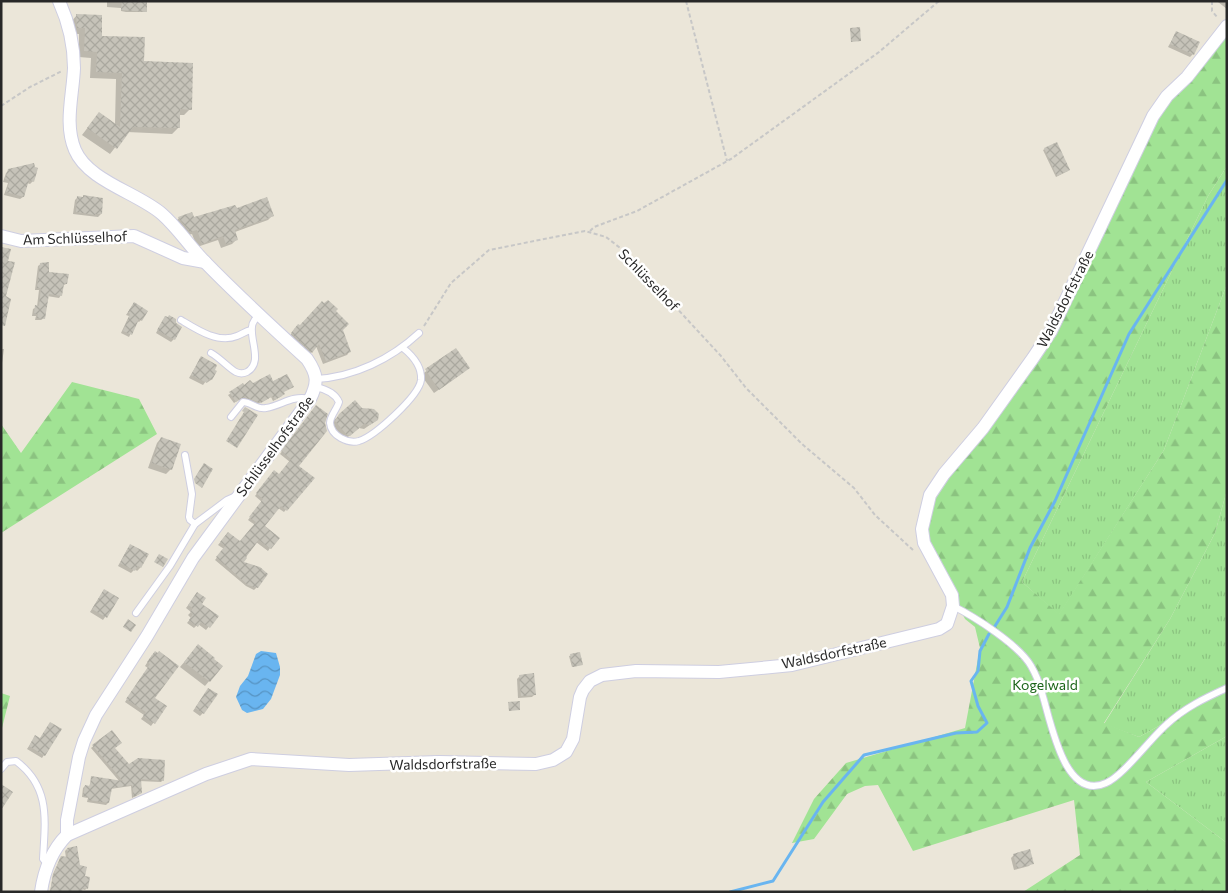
<svg xmlns="http://www.w3.org/2000/svg" width="1228" height="893" font-family="Commissioner,sans-serif">
<style>
.grass{fill:url(#grass-tufts)}
.forest{fill:url(#forest-firs)}
.water{fill:url(#water-waves)}
.shadow{fill:#0003}
.lines{fill:none;stroke-linecap:round;stroke-linejoin:round}
.stream{stroke:#69b5f0;stroke-width:3}
.building{fill:url(#building-cross-hatch)}
.lane-casing{stroke:#cecee1;stroke-width:8}
.street-casing{stroke:#cecee1;stroke-width:14}
.path{stroke:#c7c7c7;stroke-width:2;stroke-dasharray:4 2.5;stroke-linecap:butt}
.lane{stroke:#fff;stroke-width:6}
.street{stroke:#fff;stroke-width:12}
.labels{text-anchor:middle;stroke-width:5;stroke-linejoin:round;paint-order:stroke}
.street-label{font-size:14px;fill:#282828;stroke:#fff}
.park-label{font-size:14px;fill:#1b6418;stroke:#fff}
</style>
<defs>
<pattern id="grass-tufts" width="24" height="20" patternUnits="userSpaceOnUse" patternTransform="scale(1.25)"><rect width="24" height="20" fill="#a1e394"/><path d="M3 7l-1-3M5 7V3M7 7l1-3M15 17l-1-3M17 17v-4M19 17l1-3" fill="none" stroke="#8bc380"/></pattern>
<pattern id="forest-firs" width="22" height="20" patternUnits="userSpaceOnUse" patternTransform="scale(1.25)"><rect width="22" height="20" fill="#a1e394"/><path d="M5 1l3.5 6h-7zM16 11l3.5 6h-7z" fill="#8bc380"/></pattern>
<pattern id="water-waves" width="16" height="10" patternUnits="userSpaceOnUse" patternTransform="scale(1.25)"><rect width="16" height="10" fill="#69b5f0"/><path d="M0 5q4-4 8 0t8 0" fill="none" stroke="#5693c2"/></pattern>
<pattern id="building-cross-hatch" width="8" height="8" patternUnits="userSpaceOnUse" patternTransform="scale(1.25)"><rect width="8" height="8" fill="#c6c3b9"/><path d="M0 0l8 8M0 8l8-8" fill="none" stroke="#aaa89f"/></pattern>
</defs>
<rect width="100%" height="100%" fill="#ebe6d9"/>
<g class="grass">
<path d="M1227,166V284L1164,450L1059,615L1022,582L1208,196Z"/>
<path d="M1227,490V688L1139,737L1104,724L1170,619L1215,533Z"/>
<path d="M1227,736V843L1146,782Z"/>
</g>
<g class="forest">
<path d="M1227,33V166L1208,196L1022,582L1059,614L1164,450L1227,284V490L1215,533L1170,619L1104,723L1139,737L1227,688V736L1146,782L1227,843V892H1023L1080,855L1074,800L913,851L878,785L865,786L847,794L814,839L792,843L814,799L846,763L965,728L980,648L975,627L965,619L926,542L933,498L1012,397L1154,119Z"/>
<path d="M72,382L139,399L157,434L1,533V424L21,453Z"/>
<path d="M1,693L10,696L1,732Z"/>
</g>
<path class="water" d="M261,651L276,653L280,667V675L271,699L263,709L247,713L242,710L236,697L240,686L248,676L256,654Z"/>
<g class="shadow">
<path d="M107,1H146V12H126L121,11V8L107,7Z"/>
<path d="M1227,1V9L1218,2L1219,1Z"/>
<path d="M77,15L100,37L142,62L190,109L184,115H179L178,128L172,134L127,132L110,154L82,135L99,113L115,124L116,79L90,78L91,58L79,57V34H71V22Z"/>
<path d="M1176,33L1193,54L1190,57L1168,47Z"/>
<path d="M1056,143L1068,171L1056,177L1043,150Z"/>
<path d="M9,170L33,181L30,184L27,183L23,197L20,199L4,195L8,183L3,182L6,173Z"/>
<path d="M83,197L101,214L98,217L73,214L75,200L77,198Z"/>
<path d="M236,210L272,216L268,220L235,232L237,239L232,244L221,248L218,240L197,247L192,234L185,236L174,223L179,218L191,214L193,218Z"/>
<path d="M41,264L48,273L66,284L62,286L61,295L59,298L47,296L44,318L41,320H35L36,316H32L33,309L37,307L39,290H35L38,266Z"/>
<path d="M324,305L334,312L350,351L347,355L323,364L316,346L309,355L289,337L295,328L300,327Z"/>
<path d="M132,306L141,320L139,322L137,321L129,337L121,333L129,316L126,315Z"/>
<path d="M163,320L174,339L171,342L156,333Z"/>
<path d="M1,349H4L1,370Z"/>
<path d="M456,350L464,372L434,393L421,375Z"/>
<path d="M199,361L213,370L211,380L208,382L206,381L203,385L189,378Z"/>
<path d="M273,383L283,392L282,396L273,401L271,397L258,404L241,398L234,403L228,395L244,386Z"/>
<path d="M314,409L298,466L313,478L284,512L278,508L263,526L278,538L270,548L268,551L256,542L242,563L257,587L254,590L246,586L215,560L224,549L218,545L226,535L240,543L255,525L248,520L262,502L255,496L272,474L279,475L290,462L280,454Z"/>
<path d="M361,410L377,420L364,429L359,428L344,440L331,427L334,420L340,415Z"/>
<path d="M161,438L171,469L166,474L148,468L157,443Z"/>
<path d="M128,548L147,555L140,568L137,571L135,569L131,573L118,566Z"/>
<path d="M104,590L118,598L103,620L90,612Z"/>
<path d="M195,596L201,604L217,616L206,630L198,624L194,628L187,623L191,618L188,615L191,612L186,608Z"/>
<path d="M198,646L221,667L205,686L180,667Z"/>
<path d="M579,653L580,665L572,667L569,656Z"/>
<path d="M152,655L154,698L165,707L151,726L141,719L144,715L125,702L148,668L145,666Z"/>
<path d="M520,676L535,694L532,697L518,698L517,679Z"/>
<path d="M206,692L203,713L200,716L193,711Z"/>
<path d="M50,723L44,755L42,758L27,749L35,737L39,740Z"/>
<path d="M111,732L114,749L128,766L163,780L161,782L139,781L141,793L132,798L131,786L110,789L108,803L106,805L87,802L88,798L82,797L83,788L85,786L89,787L92,777L120,782L91,748Z"/>
<path d="M67,849L84,877L87,888L85,890L81,889V892H50L53,874L60,859L66,858L65,851Z"/>
<path d="M1014,855L1032,863L1029,866L1014,870L1011,858Z"/>
</g>
<g class="lines">
<g class="stream">
<path d="M995,626L1007,607L1030,548L1055,501L1129,334L1227,180"/>
<path d="M730,892L773,881L823,802L864,755L956,733L977,732L987,723L978,706L971,681L978,671L980,651L989,634"/>
</g>
</g>
<g class="building">
<path d="M122,1H147V12L121,10Z"/>
<path d="M76,14L102,15V36L145,37L144,61L193,63L192,110L180,109V128L133,127L117,149L87,128L99,112L120,127L122,73L96,72L97,52L84,51L85,28H77Z"/>
<path d="M860,27L861,41L851,42L850,28Z"/>
<path d="M1176,31L1200,42L1194,55L1170,44Z"/>
<path d="M1057,142L1070,170L1057,176L1044,148Z"/>
<path d="M34,163L35,167L38,168L34,182L29,180L24,197L6,192L10,181L5,179L8,169Z"/>
<path d="M83,195L103,198L102,214H95V215L76,212L77,196L83,197Z"/>
<path d="M267,197L274,216L235,230L238,240L226,244L223,236L202,244L197,230L190,232L178,217L192,212L194,217L235,205L237,208Z"/>
<path d="M1,247L11,249L8,261L15,262L6,296L11,299L5,326L1,325Z"/>
<path d="M49,262V272L69,274L67,284H64L62,296L49,294L45,319L37,318L38,314H34L35,305L39,306L41,288H37L40,263Z"/>
<path d="M328,300L338,309L336,311L349,324L343,330L351,352L326,361L319,344L312,353L291,333L298,324L300,325L322,301L324,303Z"/>
<path d="M134,302L148,311L142,321L139,319L132,335L123,331L130,314L128,312Z"/>
<path d="M169,315L176,319V323L182,327L175,340L157,330L165,316L168,317Z"/>
<path d="M456,348L470,368L439,390L425,369Z"/>
<path d="M201,356L217,365L215,370L217,371L212,380L209,379L207,383L191,375Z"/>
<path d="M270,374L273,381L287,374L294,387L284,392L285,394L275,400L273,396L261,403L244,397L236,402L229,392L243,383L244,385L250,380L253,383Z"/>
<path d="M355,400L362,408L374,409L379,414L378,420L370,425L364,424L350,436L347,435L335,421L339,414Z"/>
<path d="M316,405L328,414L325,423L327,431L299,466L315,478L287,511L281,506L265,526L280,538L271,549L259,540L246,557L247,558L244,562L260,567L268,574L258,588L248,585L216,557L225,546L220,542L228,532L240,541L256,522L249,517L263,499L256,493L274,470L279,474L291,459L281,451Z"/>
<path d="M245,407L258,415L237,448L226,441L244,412L242,411Z"/>
<path d="M161,437L181,444L172,470L152,463Z"/>
<path d="M204,463L213,469L202,488L195,483L194,479Z"/>
<path d="M130,544L149,554L141,568L138,566L135,571L120,563Z"/>
<path d="M159,554L168,559L163,567L154,562Z"/>
<path d="M104,589L119,598L107,618L92,609Z"/>
<path d="M197,592L206,598L202,604L219,616L210,628L201,622L198,627L189,620L193,614L190,612L193,608L188,605Z"/>
<path d="M128,619L136,625L131,632L123,627Z"/>
<path d="M198,644L215,658L214,659L223,666L210,682L184,662Z"/>
<path d="M155,651L158,653L159,651L179,666L155,698L167,706L155,724L143,716L146,712L126,699L150,664L147,662Z"/>
<path d="M580,652L583,665L573,667L570,654Z"/>
<path d="M534,673L536,695L521,696L519,675Z"/>
<path d="M208,688L218,694L204,714L195,708Z"/>
<path d="M520,701V710L509,711L508,702Z"/>
<path d="M50,722L62,729L45,756L29,746L35,735L40,738Z"/>
<path d="M112,730L122,743L115,748L129,764L138,758L165,760L164,781L141,779L142,793L134,797L132,785L112,788L109,803L88,800L89,797L83,796L85,785L90,786L91,776L123,781L92,745Z"/>
<path d="M1,784L13,792L1,810Z"/>
<path d="M77,846L80,865L87,867L85,876L90,877L88,889L83,888L82,892H50L53,876L60,858L61,856L68,857L67,848Z"/>
<path d="M1030,849L1034,864L1017,868L1013,854Z"/>
</g>
<g class="lines">
<g class="lane-casing">
<g id="lane">
<path d="M181,320C196,329 218,344 237,336C242,334 246,331 251,330"/>
<path d="M211,353C220,358 230,369 236,372C240,374 243,374 247,372C263,363 250,341 252,327C252,322 256,318 260,314"/>
<path d="M316,379C354,377 391,359 419,333"/>
<path d="M316,387C325,389 335,393 339,402C337,409 330,416 330,423C331,436 348,444 359,441C375,436 419,396 421,380C422,367 413,356 403,348"/>
<path d="M231,417L243,402C251,402 257,410 266,408C283,405 291,395 310,399"/>
<path d="M185,455L192,494L189,517L190,520L195,524"/>
<path d="M953,606C975,617 1019,645 1031,666C1035,673 1039,682 1041,690C1050,716 1063,803 1106,783C1123,776 1150,739 1166,725C1184,708 1205,698 1227,688"/>
<path d="M136,613L170,566L195,524L227,500L236,496"/>
<path d="M1,769L7,762L16,761C51,787 45,821 43,859L47,864"/>
</g>
</g>
<g class="street-casing">
<g id="street">
<path d="M59,1C68,21 74,46 74,68C73,95 64,124 75,150C88,181 138,193 162,214C178,228 190,247 205,262C238,296 273,328 307,359C318,375 318,383 310,399L193,558L147,636L96,715L84,741L79,757L67,820V835"/>
<path d="M1,236L21,241L134,236L183,258L205,262"/>
<path d="M41,892C44,871 52,850 67,835L206,774L251,759L349,765L439,762L536,764L553,760L566,752L573,739L580,697L583,690L590,681L602,675L636,671L719,672L792,665L939,629L947,624L953,606L952,595L924,543L922,529L930,495L944,474L983,428L1033,358L1051,331L1153,116L1167,96L1187,77L1227,26"/>
</g>
</g>
<g class="path">
<path d="M686,1L727,161"/>
<path d="M1212,1V11L1218,18"/>
<path d="M1,106L30,87L62,71"/>
<path d="M590,231L594,227L637,211L731,159L879,52L939,1"/>
<path d="M424,326L451,283L489,250L585,231L606,237L624,251L647,273L671,302L721,356L746,388L802,444L854,488L875,515L914,551"/>
</g>
<use href="#lane" class="lane"/>
<use href="#street" class="street"/>
</g>
<g class="labels">
<g class="street-label">
<text transform="translate(75 238) rotate(-2)" y="5">Am Schlüsselhof</text>
<text transform="translate(649 280) rotate(46)" y="5">Schlüsselhof</text>
<text transform="translate(1065 299) rotate(-63)" y="5">Waldsdorfstraße</text>
<text transform="translate(275 446) rotate(-54)" y="5">Schlüsselhofstraße</text>
<text transform="translate(834 653) rotate(-12)" y="5">Waldsdorfstraße</text>
<text transform="translate(443 764) rotate(-1)" y="5">Waldsdorfstraße</text>
</g>
<g class="park-label">
<text x="1045" y="690">Kogelwald</text>
</g>
</g>
<rect width="1228" height="893" fill="none" stroke="#282828" stroke-width="5"/>
</svg>
